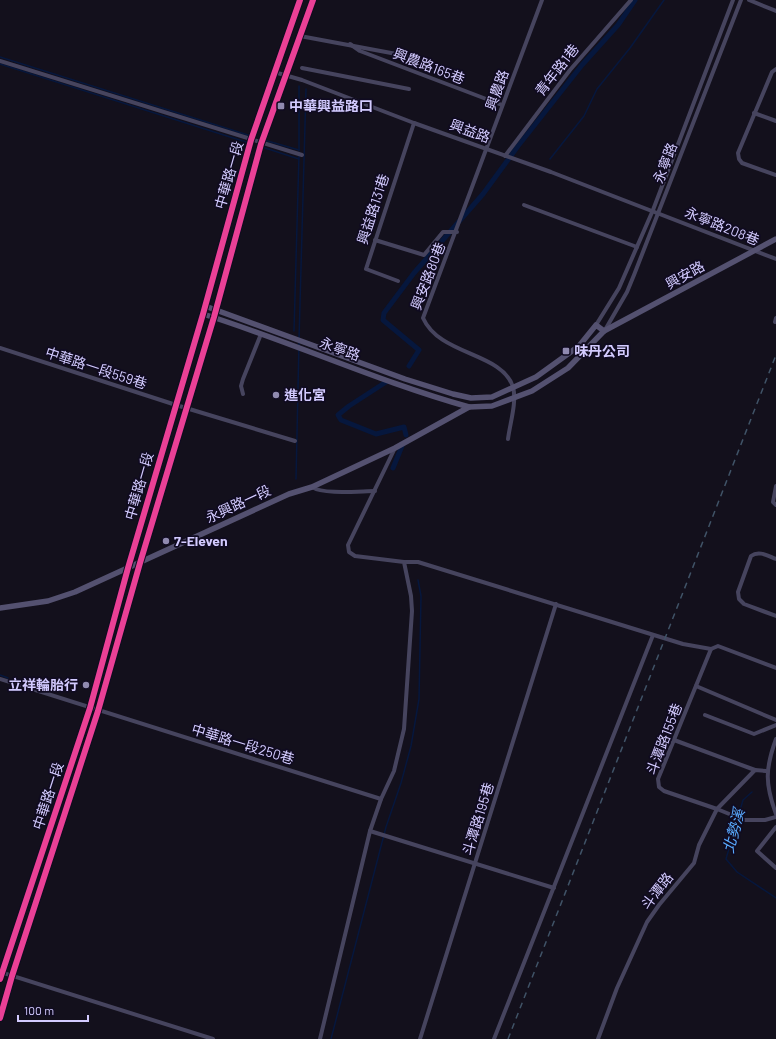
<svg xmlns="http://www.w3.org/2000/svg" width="776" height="1039" font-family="Barlow,'Noto Sans TC',sans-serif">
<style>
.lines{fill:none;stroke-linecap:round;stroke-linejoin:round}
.stream{stroke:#06173d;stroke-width:1.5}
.canal{stroke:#06173d;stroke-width:5}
.street{stroke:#46445e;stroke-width:4}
.secondary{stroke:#545170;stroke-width:5.5}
.primary{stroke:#5b4e6f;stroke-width:6}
.rail{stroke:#405367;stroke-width:1.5;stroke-dasharray:6 5;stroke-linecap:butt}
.cycleway-casing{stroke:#100b21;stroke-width:8}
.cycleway{stroke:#ea4096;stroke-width:6}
.poi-dot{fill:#908ab0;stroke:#100b21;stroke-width:1.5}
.labels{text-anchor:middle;stroke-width:3.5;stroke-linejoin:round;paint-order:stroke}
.street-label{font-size:14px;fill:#d3cbff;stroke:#100b21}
.poi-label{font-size:14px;font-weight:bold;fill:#d3cbff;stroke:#100b21;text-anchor:start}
.water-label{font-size:15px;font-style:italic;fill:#59abff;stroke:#100b21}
</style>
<rect width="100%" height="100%" fill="#13101c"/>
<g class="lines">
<g class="stream">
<path d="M0,57L251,136"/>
<path d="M0,64L249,143"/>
<path d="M264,140L299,150"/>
<path d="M262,147L299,159"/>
<path d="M299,151V86"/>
<path d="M550,159L584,116L597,89L630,48L664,0"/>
<path d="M294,331L299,155"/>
<path d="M299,339L306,89"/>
<path d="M296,479L299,343"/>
<path d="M0,675L8,678"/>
<path d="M752,792L743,800L726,859L737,872L776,898"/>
<path d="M331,1039L386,827L401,783L411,746L419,699L421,596L418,580"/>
</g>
<g class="canal">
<path d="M409,366L419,350L383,320L384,313L414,273L483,194L518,146L582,65L618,25L635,0"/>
<path d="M386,382L349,406L338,415L341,420L376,434L404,427L406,435"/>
<path d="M393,468L402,446"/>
</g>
<g class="street">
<path d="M749,0L776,11"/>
<path d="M300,36L418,58"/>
<path d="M350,44L360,51L502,105"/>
<path d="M0,61L302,155"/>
<path d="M302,68L409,89"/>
<path d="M776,69L772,72L738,153L739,159L742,163L776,175"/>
<path d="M274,72L302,80L414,123L551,172L776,259"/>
<path d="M754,113L776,121"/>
<path d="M505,156L570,70L631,0"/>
<path d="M524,205L637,247"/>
<path d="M375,240L424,255L443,232H457"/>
<path d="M398,281L366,269L414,123"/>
<path d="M775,322L776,318"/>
<path d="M596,325L619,288L653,210L733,0"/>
<path d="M605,330L627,292L634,275L741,0"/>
<path d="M0,348L176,405L295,441"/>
<path d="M243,394L241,386L243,379L261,334"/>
<path d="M508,439C510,423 517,402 513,387C502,352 440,356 423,318L542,0"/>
<path d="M776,486L773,502L776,505"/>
<path d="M312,487C323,495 361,491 375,491"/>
<path d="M776,559C768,556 759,550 751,556L738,592L739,599L744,604L776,616"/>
<path d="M404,562H418L683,644L711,649L718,646L776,668"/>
<path d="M711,649L658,779L659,787L664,791L717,809L744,820H765L776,817"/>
<path d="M0,679L381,799"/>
<path d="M696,686L776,720"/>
<path d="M705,715L754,734L776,725"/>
<path d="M776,739C765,769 765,784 776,814"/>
<path d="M674,740L755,770"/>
<path d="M776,827L757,851L776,868"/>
<path d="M370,831L554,888"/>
<path d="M0,972L213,1039"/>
<path d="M320,1039L370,831L381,799L394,771L404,729L412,611L411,596L404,562L355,556L349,552L348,545L395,448"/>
<path d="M420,1039L556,604"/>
<path d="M494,1039L653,635"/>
<path d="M598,1039L617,988L647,922L659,905L694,863L699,845L717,809L755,770L766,771"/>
</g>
<g class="secondary">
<path d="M205,306L405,379L453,394L471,398L492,397L536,377L579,346L596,325L604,331"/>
<path d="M203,314C292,342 379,382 469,407"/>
<path d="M0,608L48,601L75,592L289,494L312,487L395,448L469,407L492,406L532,391L568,368L604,331L776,239"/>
</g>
<g class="primary">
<path d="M0,979L90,708L128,568L203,314L251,140L300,0"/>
<path d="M0,1018L12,976L98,711L140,563L214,317L261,144L313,0"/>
</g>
<path class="rail" d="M508,1039L776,355"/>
<g class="cycleway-casing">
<g id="cycleway">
<path d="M0,979L90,708L128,568L203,314L251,140L300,0"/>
<path d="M0,1018L12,976L98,711L140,563L214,317L261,144L313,0"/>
</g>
</g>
<use href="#cycleway" class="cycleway"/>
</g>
<g class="poi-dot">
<rect x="277" y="102" width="8" height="8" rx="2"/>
<rect x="562" y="347" width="8" height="8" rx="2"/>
<circle cx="276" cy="395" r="4"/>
<circle cx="166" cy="541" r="4"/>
<circle cx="86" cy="685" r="4"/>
</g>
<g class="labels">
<g class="street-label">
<text transform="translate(429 66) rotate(21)" y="5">興農路165巷</text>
<text transform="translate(557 70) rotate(-52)" y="5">青年路1巷</text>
<text transform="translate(497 90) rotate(-70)" y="5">興農路</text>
<text transform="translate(470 131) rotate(20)" y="5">興益路</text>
<text transform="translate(665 163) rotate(-69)" y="5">永寧路</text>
<text transform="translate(229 175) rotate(-74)" y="5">中華路一段</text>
<text transform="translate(373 209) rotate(-72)" y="5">興益路131巷</text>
<text transform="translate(722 226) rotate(22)" y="5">永寧路208巷</text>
<text transform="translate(685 275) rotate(-29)" y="5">興安路</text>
<text transform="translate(428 276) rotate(-69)" y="5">興安路80巷</text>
<text transform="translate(340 349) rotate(20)" y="5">永寧路</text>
<text transform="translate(96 368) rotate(18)" y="5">中華路一段559巷</text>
<text transform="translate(139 486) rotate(-74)" y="5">中華路一段</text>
<text transform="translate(238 504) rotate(-25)" y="5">永興路一段</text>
<text transform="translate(664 739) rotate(-69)" y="5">斗潭路155巷</text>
<text transform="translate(243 744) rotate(17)" y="5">中華路一段250巷</text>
<text transform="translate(48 796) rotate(-72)" y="5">中華路一段</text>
<text transform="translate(478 819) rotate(-73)" y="5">斗潭路195巷</text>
<text transform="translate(657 891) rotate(-52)" y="5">斗潭路</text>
</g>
<g class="poi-label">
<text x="289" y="111">中華興益路口</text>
<text x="574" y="356">味丹公司</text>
<text x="284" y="400">進化宮</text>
<text x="174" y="546">7-Eleven</text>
<text x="78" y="690" text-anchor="end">立祥輪胎行</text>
</g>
<g class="water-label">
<text transform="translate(734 831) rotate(-75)" y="5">北勢溪</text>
</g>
</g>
<path d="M18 1015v6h70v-6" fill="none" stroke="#d3cbff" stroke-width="2"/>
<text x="24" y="1015" font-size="12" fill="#d3cbff" stroke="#100b21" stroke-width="3" paint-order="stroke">100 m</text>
</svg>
